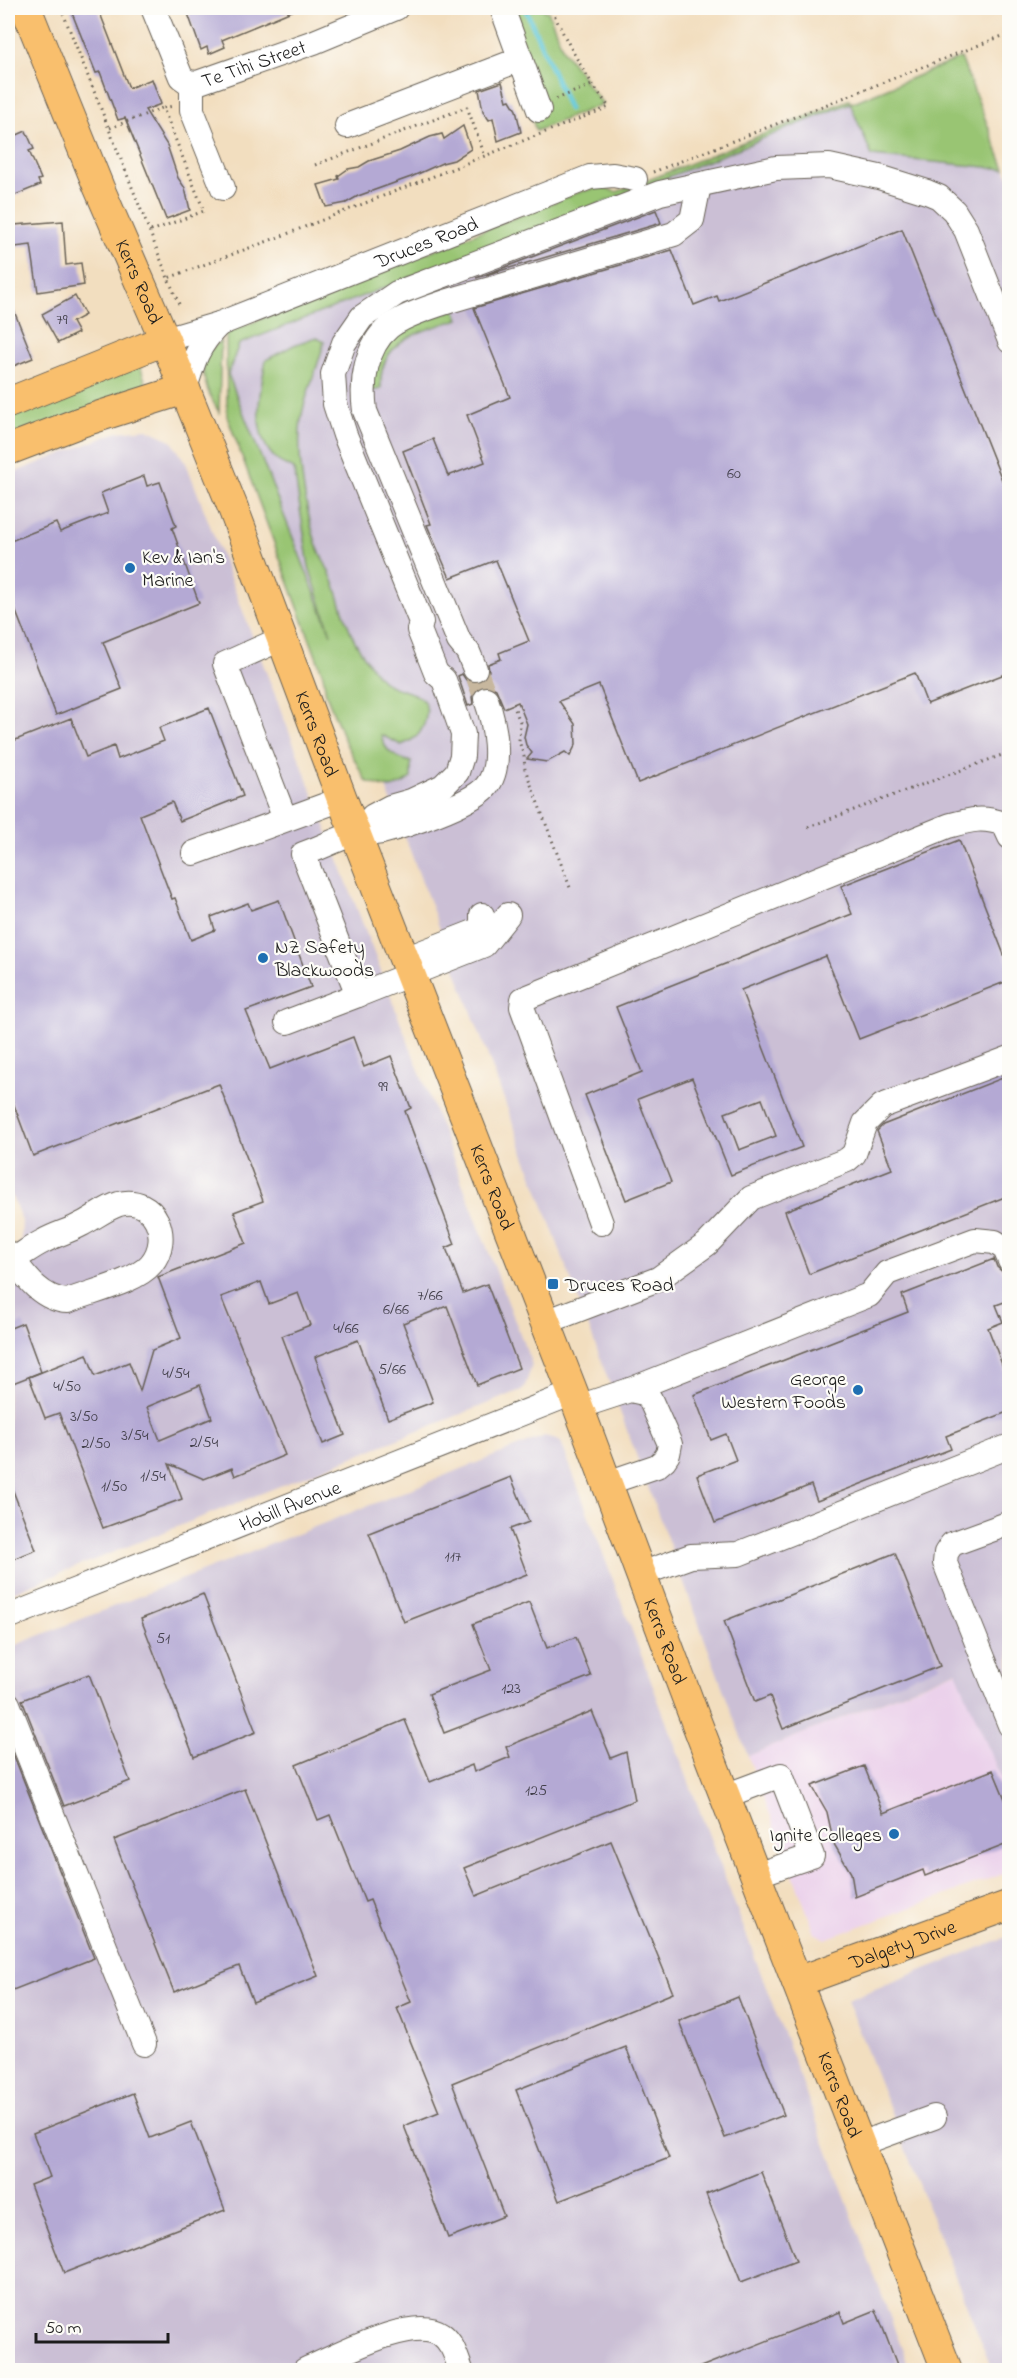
<svg xmlns="http://www.w3.org/2000/svg" width="1017" height="2378" font-family="'Indie Flower',sans-serif">
<style>
.built{fill:#ebd1eb}
.industrial{fill:#cbbfd5}
.green{fill:#99c573;stroke:#5a7048;stroke-width:1.5}
.lines{fill:none;stroke-linecap:round;stroke-linejoin:round}
.stream{stroke:#5ec8da;stroke-width:5}
.building{fill:#b4a9d4;fill-rule:evenodd}
.minor-tunnel{stroke:#c7b79e;stroke-width:24;stroke-dasharray:24 12;stroke-linecap:butt}
.minor-casing{stroke:#676055;stroke-width:26}
.major-casing{stroke:#676055;stroke-width:32}
.path{stroke:#676055;stroke-width:3;stroke-dasharray:1.5 4.5;stroke-linecap:butt}
.minor{stroke:#fff;stroke-width:24}
.major{stroke:#f9bf6d;stroke-width:30}
.poi-dot{fill:#1f6fb2;stroke:#fdfcf7;stroke-width:2}
.labels{text-anchor:middle;stroke-width:4.5;stroke-linejoin:round;paint-order:stroke}
.number-label{font-size:16px;fill:#423f4a}
.street-label{font-size:20px;fill:#1c1c1c;stroke:#fdfcf7}
.poi-label{font-size:20px;fill:#1c1c1c;stroke:#fdfcf7;text-anchor:start}
</style>
<rect width="100%" height="100%" fill="#fdfcf7"/>
<filter id="ink" filterUnits="userSpaceOnUse"><feTurbulence type="fractalNoise" baseFrequency=".0167" numOctaves="2"/><feDisplacementMap in="SourceGraphic" scale="12" xChannelSelector="R" yChannelSelector="G"/><feConvolveMatrix kernelMatrix="1 2 1 2 8 2 1 2 1" color-interpolation-filters="sRGB"/></filter>
<filter id="wash" filterUnits="userSpaceOnUse"><feTurbulence type="fractalNoise" baseFrequency=".008" numOctaves="4" result="noise"/><feDisplacementMap in="SourceGraphic" scale="24" xChannelSelector="R" yChannelSelector="G"/><feGaussianBlur stdDeviation="1.35" result="paint"/><feColorMatrix in="noise" values="0 0 0 0 0 0 0 0 0 0 0 0 0 0 0 0 0 1.4 0 .05"/><feComposite in="paint" operator="in"/></filter>
<g filter="url(#wash)">
<rect width="100%" height="100%" fill="#f2debf"/>
<path class="built" d="M957,1671L1009,1797V1872L825,1939L815,1933L748,1756Z"/>
<g class="industrial">
<path d="M961,58L1010,180L1009,1797L956,1671L748,1756L469,1005L228,374L239,344L656,182Z"/>
<path d="M147,429L171,440L186,463L532,1365L524,1389L8,1594V1257L21,1241L22,1221L8,1187V475L118,432Z"/>
<path d="M545,1436L561,1442L910,2370H8V1648Z"/>
<path d="M1009,1936V2370H992L847,2000Z"/>
</g>
<g class="green">
<path d="M510,8H543L545,11H548L564,52L585,79L584,81L603,104L536,131L531,116Z"/>
<path d="M961,58L1005,169L872,156L850,103L656,182L239,344L228,374L331,634L309,567L294,469C289,466 281,464 277,460C249,435 260,392 266,360L294,345L316,337L324,342C318,369 305,393 301,420C296,454 306,513 317,546C322,559 329,570 334,583C341,602 346,625 356,643C363,655 372,670 382,680C396,695 435,687 425,721C421,735 414,740 401,745L381,735C385,752 394,757 411,762V778C392,792 388,789 366,781L346,744L326,694L323,675L227,416L226,333L579,192L601,187L616,192L636,185L849,100L851,103Z"/>
<path d="M455,309L459,319C423,331 377,339 381,389L371,391L372,364L396,331Z"/>
<path d="M221,340L219,412C210,398 199,375 205,358C207,351 216,345 221,340Z"/>
<path d="M139,362L147,387L8,442V414Z"/>
</g>
<g class="lines">
<path class="stream" d="M525,8L569,109"/>
</g>
<g id="blocks">
<g class="building">
<path d="M70,8H98L129,88L152,79L161,104L145,110L167,145L178,178L185,188L190,210L166,219L125,118L118,120L100,72L96,73Z"/>
<path d="M186,8H299L222,40L225,47L209,54L207,47L201,50Z"/>
<path d="M502,82L507,101L510,100L516,110L521,132L498,141L493,118L489,120L483,111L479,90Z"/>
<path d="M463,126L471,149L454,160L442,163L411,177L358,196L346,203L326,207L318,185L339,179L338,176L348,169L359,167L369,161L400,151L430,137L442,134L444,139Z"/>
<path d="M26,131L34,149L29,151L41,179L38,180L40,185L8,198V139Z"/>
<path d="M656,210L661,223L476,278L479,277Z"/>
<path d="M63,221L66,265L81,263L84,285L38,292L31,245L15,247L14,225Z"/>
<path d="M902,229L1010,500V672L927,704L915,673L638,783L599,685L559,701L575,724L576,744L570,756L565,752L547,762L527,759L532,753L526,745L524,737L527,724L518,702L504,708L496,689L489,685H482L475,690L472,697L473,704L468,706L458,676L462,674L466,680L473,683L481,682L489,671L488,664L501,659L499,653L529,641L496,560L450,578L427,525L431,524L403,451L433,439L448,476L485,462L467,415L510,397L474,308L672,250L694,305L717,296L719,301Z"/>
<path d="M8,296L33,358L11,367L8,357Z"/>
<path d="M75,296L85,315L72,322L78,333L58,343L42,314Z"/>
<path d="M144,476L147,486L160,482L176,526L172,528L199,603L103,642L122,689L56,715L8,591V542L56,523L60,532L108,513L101,493Z"/>
<path d="M209,708L243,796L180,821L172,802L140,815L172,899L175,898L191,940L215,930L211,917L248,903L251,910L279,900L311,987L246,1011L270,1069L353,1037L364,1067L391,1056L411,1108L405,1111L455,1244L446,1248L463,1293L487,1284L519,1368L477,1385L447,1306L403,1323L433,1402L388,1419L358,1340L315,1357L345,1435L323,1444L282,1336L310,1325L298,1293L269,1304L261,1282L221,1297L285,1455L235,1476L232,1468L204,1479L169,1464L182,1499L103,1528L59,1413L45,1418L29,1377L87,1354L95,1376L129,1362L140,1391L152,1350L181,1338L158,1277L246,1243L234,1212L263,1201L219,1084L33,1156L8,1089V743L71,718L86,757L114,746L118,759L164,741L159,728ZM200,1385L212,1418L160,1440L147,1407Z"/>
<path d="M959,840L1010,970V980L859,1039L826,956L741,990L802,1147L731,1175L692,1078L638,1099L671,1182L626,1200L585,1095L642,1072L616,1007L852,914L841,886ZM762,1099L776,1136L739,1150L725,1113Z"/>
<path d="M1010,1075V1195L809,1274L785,1211L892,1169L877,1131L883,1125Z"/>
<path d="M994,1259L997,1267L1005,1274L1010,1286V1300L996,1305L1003,1322L988,1328L1010,1385V1411L946,1436L951,1449L817,1501L811,1485L715,1523L697,1475L736,1460L726,1434L711,1440L694,1395L908,1312L902,1295Z"/>
<path d="M23,1323L41,1372L8,1385V1329Z"/>
<path d="M511,1477L529,1522L510,1529L527,1574L404,1622L369,1533Z"/>
<path d="M8,1478L36,1550L8,1561Z"/>
<path d="M895,1553L940,1666L783,1729L770,1696L755,1702L724,1621Z"/>
<path d="M203,1594L256,1732L194,1757L141,1619Z"/>
<path d="M529,1602L547,1648L576,1637L591,1676L444,1733L429,1694L491,1670L473,1624Z"/>
<path d="M89,1674L130,1781L64,1806L22,1700Z"/>
<path d="M592,1711L611,1758L626,1752L635,1800L464,1868L476,1896L611,1841L673,1993L452,2083L504,2216L448,2238L404,2126L439,2112L397,2008L411,2002L370,1900L365,1902L330,1815L318,1820L296,1765L405,1720L430,1782L472,1765L474,1772L510,1757L506,1747Z"/>
<path d="M8,1741L94,1958L8,1992Z"/>
<path d="M864,1766L883,1813L993,1770L1010,1811V1843L925,1876L923,1870L855,1897L851,1873L834,1844L827,1812L812,1786Z"/>
<path d="M245,1789L318,1976L253,2002L239,1966L174,1992L114,1840Z"/>
<path d="M738,1997L784,2115L725,2138L679,2021Z"/>
<path d="M626,2047L669,2158L559,2201L516,2090Z"/>
<path d="M133,2093L150,2138L191,2122L225,2210L64,2273L30,2185L50,2177L33,2133Z"/>
<path d="M761,2172L796,2261L741,2282L706,2194Z"/>
<path d="M876,2310L899,2370H693L840,2312L844,2323Z"/>
</g>
</g>
</g>
<g filter="url(#ink)">
<use href="#blocks" fill-opacity="0" stroke="#676055" stroke-width="1.5"/>
<g class="lines">
<path class="minor-tunnel" d="M475,669L486,699"/>
<g class="minor-casing">
<g id="minor">
<path id="s1" d="M153,8L181,77L188,82L197,83L314,42L396,8"/>
<path d="M502,8L539,110"/>
<path d="M192,83V110L223,188"/>
<path d="M347,126L521,59"/>
<path id="s2" d="M165,340L219,324L590,177L613,175L635,179"/>
<path d="M185,389C193,361 198,345 219,324"/>
<path d="M283,638L225,664L285,819"/>
<path d="M475,669L468,652L459,641L365,411C361,383 365,347 389,327C409,311 465,296 491,289C552,271 613,252 674,234L692,220L699,185"/>
<path d="M486,699C494,721 504,767 486,787C471,804 405,826 382,832C373,834 363,832 354,834C337,839 320,848 303,854L358,995L484,945L508,915"/>
<path d="M356,834L373,816L390,807L411,801L443,786L457,772L462,756L463,734L444,680L436,673L419,630L421,622L345,435L335,404L333,374L344,343L362,317L397,293L660,193L776,168L829,166L879,177L927,192L939,197L954,211L966,230L1010,341"/>
<path d="M194,853L342,799"/>
<path d="M405,959L479,930L482,922V915"/>
<path d="M287,1022L358,995"/>
<path d="M601,1223L522,1007L523,999L948,826C970,820 982,816 1004,824L1010,837"/>
<path d="M8,1253C23,1273 40,1300 68,1301C90,1292 136,1282 151,1264C173,1238 155,1195 119,1204C106,1208 94,1218 82,1224C70,1231 56,1234 44,1241C33,1246 23,1254 13,1260"/>
<path d="M546,1322L658,1279L707,1244L751,1198L847,1160L854,1154L865,1123L882,1106L1010,1058"/>
<path d="M630,1390L869,1295L887,1273L975,1240L995,1242L1005,1249L1010,1261"/>
<path d="M578,1407L630,1390L644,1393L650,1399L670,1444L668,1454L664,1460L657,1466L607,1483"/>
<path d="M1010,1523L952,1544L946,1553L945,1563L1010,1725"/>
<path d="M641,1574L691,1556L738,1554L1010,1446"/>
<path id="s3" d="M8,1617L573,1393"/>
<path d="M8,1704L144,2044"/>
<path d="M725,1796L781,1775L812,1856L756,1875"/>
<path d="M860,2144L934,2117"/>
<path d="M305,2370C334,2358 413,2314 441,2334C453,2343 456,2357 461,2370"/>
</g>
</g>
<g class="major-casing">
<g id="major">
<path id="s4" d="M26,8L99,188L165,340L233,508L342,799L573,1393L692,1711L947,2370"/>
<path d="M8,403L165,340"/>
<path d="M8,450L81,422L185,389"/>
<path id="s5" d="M797,1982L1010,1905"/>
</g>
</g>
<g class="path">
<path d="M61,8L168,278"/>
<path d="M524,13L539,8"/>
<path d="M556,99L592,85"/>
<path d="M110,128L162,108"/>
<path d="M315,165L467,107L485,156"/>
<path d="M653,172L1010,33"/>
<path d="M151,231L204,211L163,108L173,106"/>
<path d="M179,304L168,278L279,237L609,107C585,76 567,43 551,8"/>
<path d="M513,704L520,722L519,741L524,757L525,769L571,890"/>
<path d="M808,827L1010,752"/>
</g>
<use href="#minor" class="minor"/>
<use href="#major" class="major"/>
</g>
</g>
<g class="poi-dot">
<circle cx="130" cy="568" r="6"/>
<circle cx="263" cy="958" r="6"/>
<rect x="547" y="1278" width="12" height="12" rx="3"/>
<circle cx="858" cy="1390" r="6"/>
<circle cx="894" cy="1834" r="6"/>
</g>
<g class="labels">
<g class="number-label">
<text x="62" y="324">79</text>
<text x="734" y="478">60</text>
<text x="383" y="1091">99</text>
<text x="430" y="1300">7/66</text>
<text x="396" y="1314">6/66</text>
<text x="346" y="1333">4/66</text>
<text x="392" y="1374">5/66</text>
<text x="176" y="1378">4/54</text>
<text x="67" y="1391">4/50</text>
<text x="84" y="1421">3/50</text>
<text x="135" y="1440">3/54</text>
<text x="204" y="1447">2/54</text>
<text x="96" y="1448">2/50</text>
<text x="153" y="1481">1/54</text>
<text x="114" y="1491">1/50</text>
<text x="453" y="1561">117</text>
<text x="163" y="1643">51</text>
<text x="511" y="1693">123</text>
<text x="536" y="1795">125</text>
</g>
<g class="street-label">
<text dy="7" stroke="none"><textPath href="#s1" startOffset="152">Te Tihi Street</textPath></text>
<text dy="7" stroke="none"><textPath href="#s2" startOffset="279">Druces Road</textPath></text>
<text dy="7" stroke="none"><textPath href="#s4" startOffset="296">Kerrs Road</textPath></text>
<text dy="7" stroke="none"><textPath href="#s4" startOffset="782">Kerrs Road</textPath></text>
<text dy="7" stroke="none"><textPath href="#s4" startOffset="1268">Kerrs Road</textPath></text>
<text dy="7" stroke="none"><textPath href="#s3" startOffset="303">Hobill Avenue</textPath></text>
<text dy="7" stroke="none"><textPath href="#s4" startOffset="1754">Kerrs Road</textPath></text>
<text dy="7" stroke="none"><textPath href="#s5" startOffset="112">Dalgety Drive</textPath></text>
<text dy="7" stroke="none"><textPath href="#s4" startOffset="2240">Kerrs Road</textPath></text>
</g>
<g class="poi-label">
<text x="142" y="563">Kev &amp; Ian's<tspan x="142" dy="23">Marine</tspan></text>
<text x="275" y="953">NZ Safety<tspan x="275" dy="23">Blackwoods</tspan></text>
<text x="565" y="1291">Druces Road</text>
<text x="846" y="1385" text-anchor="end">George<tspan x="846" dy="23">Western Foods</tspan></text>
<text x="882" y="1841" text-anchor="end">Ignite Colleges</text>
</g>
</g>
<rect width="1017" height="2378" fill="none" stroke="#fdfcf7" stroke-width="30"/>
<path d="M36 2333v9h132v-9" fill="none" stroke="#1c1c1c" stroke-width="3"/>
<text x="45" y="2333" font-size="18" fill="#1c1c1c" stroke="#fdfcf7" stroke-width="4.5" paint-order="stroke">50 m</text>
</svg>
